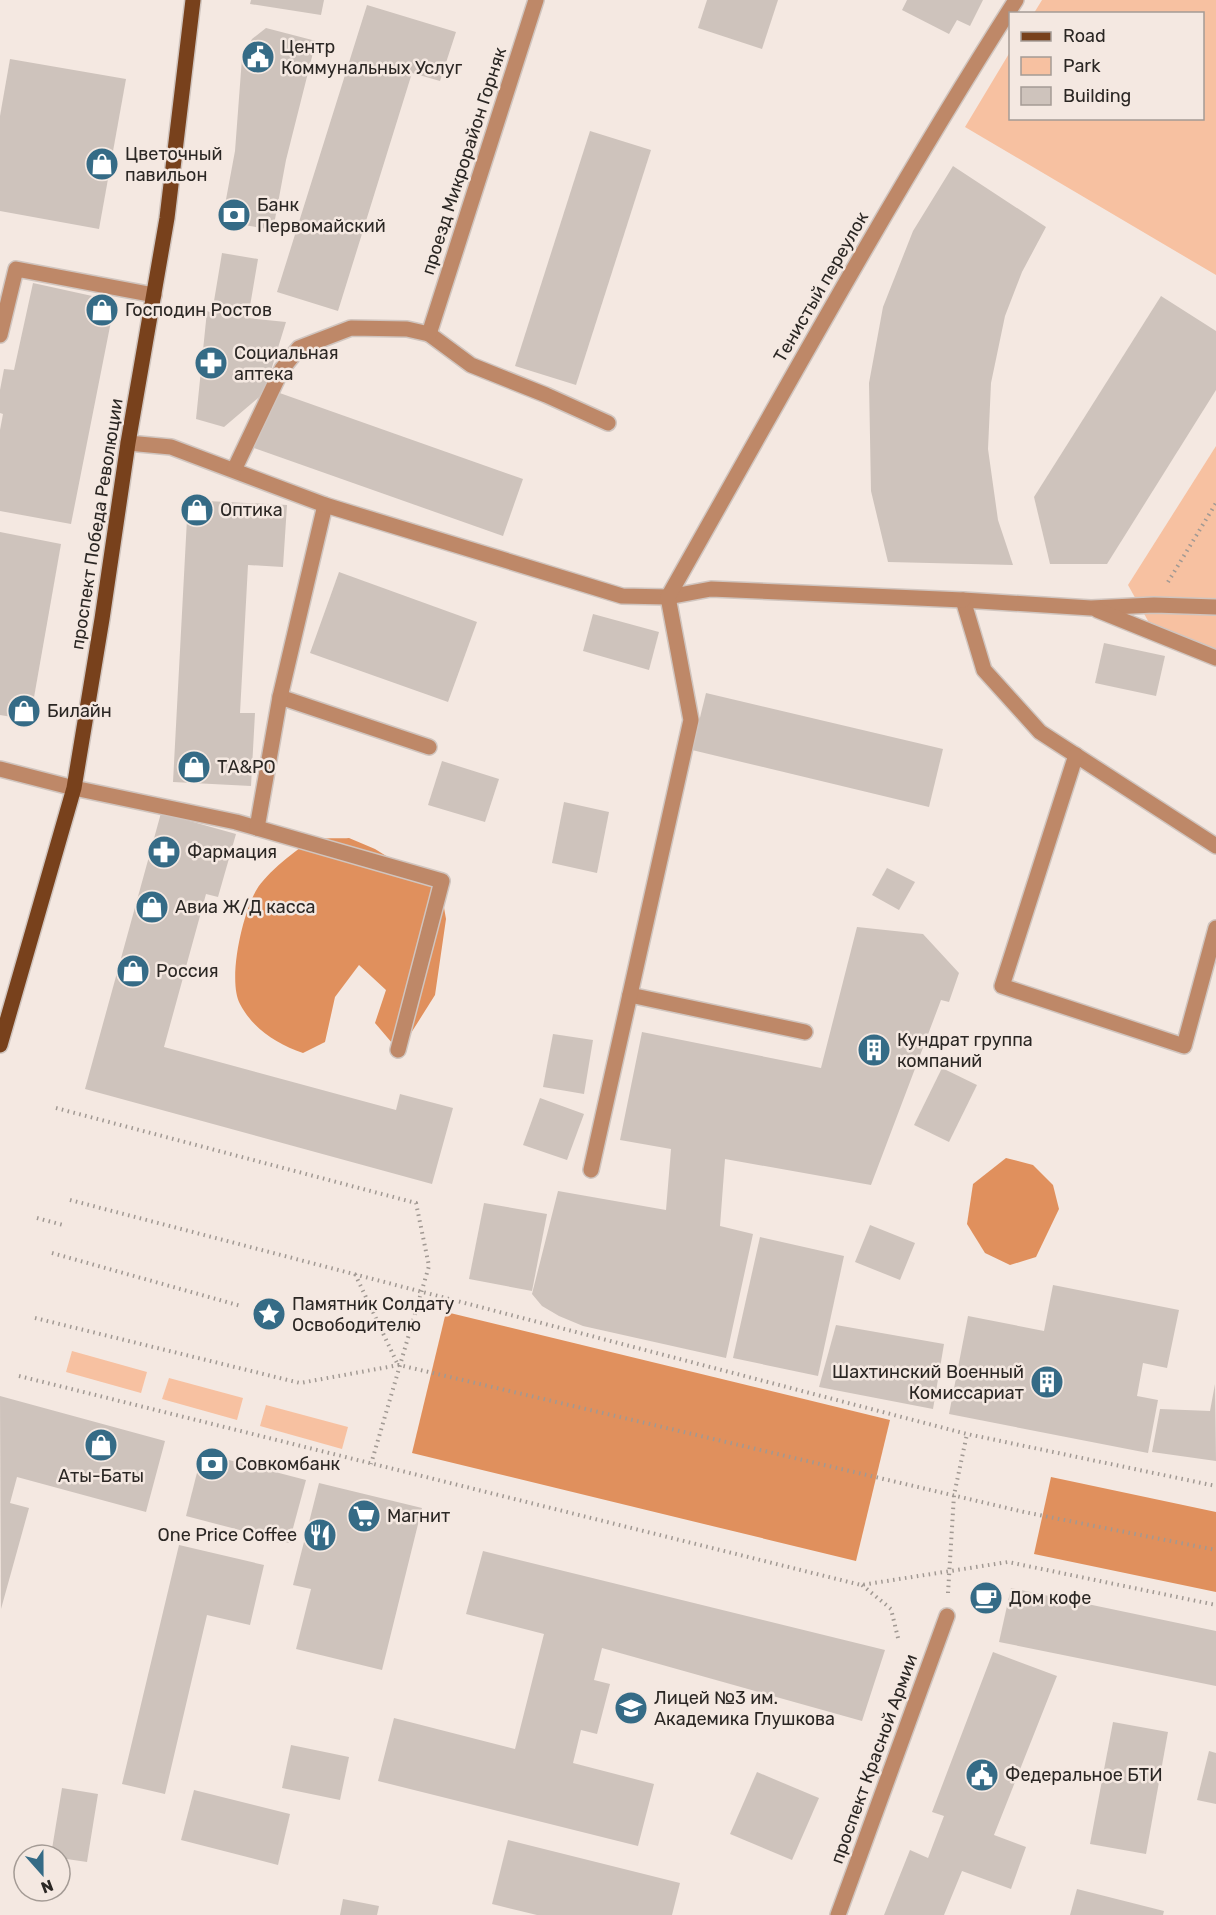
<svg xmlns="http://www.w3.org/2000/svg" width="1216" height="1915" font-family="Rubik,sans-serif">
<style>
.green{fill:#f7c1a1}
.forest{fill:#e0905d}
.building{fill:#cec3bc}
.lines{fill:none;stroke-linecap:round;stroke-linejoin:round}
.service-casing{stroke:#d0c5bf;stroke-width:18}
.minor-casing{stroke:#d0c5bf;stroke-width:18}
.primary-casing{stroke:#d0c5bf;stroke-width:18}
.path{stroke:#a19993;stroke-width:4;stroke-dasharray:1.5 4.5;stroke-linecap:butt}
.service{stroke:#be8868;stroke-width:15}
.minor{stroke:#be8868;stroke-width:15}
.primary{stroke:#78411c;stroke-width:15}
.labels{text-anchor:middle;stroke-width:5;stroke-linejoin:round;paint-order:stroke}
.poi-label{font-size:18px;fill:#2b2724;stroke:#f4e8e1;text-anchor:start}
.street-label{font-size:18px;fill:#2b2724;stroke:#f4e8e1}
</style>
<rect width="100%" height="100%" fill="#f4e8e1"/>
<g class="green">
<path d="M1042,0H1216V275L965,127L1010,52V118H1202V14L1034,13Z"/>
<path d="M1216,446V651L1157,637L1128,585Z"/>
<path d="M72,1351L147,1372L141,1393L66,1372Z"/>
<path d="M169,1378L243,1398L237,1420L162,1399Z"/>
<path d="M266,1405L348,1427L342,1449L260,1426Z"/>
</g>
<g class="forest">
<path d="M349,838L375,849L441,890L446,919L435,995L401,1049L398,1050L375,1023L386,990L359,965L335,997L325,1042L303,1053C277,1044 253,1029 240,1004C227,980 243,911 257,889C265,875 298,847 312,841C322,837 338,839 349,838Z"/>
<path d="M1006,1158L1033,1165L1053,1185L1059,1209L1036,1257L1010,1265L985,1253L967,1224L973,1184Z"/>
<path d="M446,1312L890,1420L856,1561L412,1453Z"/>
<path d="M1051,1477L1216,1512V1592L1034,1554Z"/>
</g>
<g class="building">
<path d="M251,0H324L321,15L250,4Z"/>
<path d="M707,0H778L762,49L698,28Z"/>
<path d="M907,0H983L970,26L957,20L949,34L902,10Z"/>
<path d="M367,5L456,32L440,81L412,73L338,311L277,292Z"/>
<path d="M266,28L316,41L286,160L273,230L222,221L235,151L242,58L252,39Z"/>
<path d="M10,59L126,79L99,229L0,211V116Z"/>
<path d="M590,131L651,150L576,385L515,366Z"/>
<path d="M953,166L1046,227L1022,272L1005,316L991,383L988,449L998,520L1013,565L888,562L871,491L869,383L883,307L913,231Z"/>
<path d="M222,253L258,259L248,318L286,322L264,393L224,427L196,419L207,311L212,313Z"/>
<path d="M33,283L115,301L71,524L0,511V430L3,414L0,413V390L4,369L14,370Z"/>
<path d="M1161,296L1216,331V390L1107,564H1050L1034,497Z"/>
<path d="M274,391L523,479L503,536L254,448Z"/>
<path d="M188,500L287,505L283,567L248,565L240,713H255L251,786L173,782Z"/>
<path d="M0,532L61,544L30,720L0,715Z"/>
<path d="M339,572L477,622L448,702L310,653Z"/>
<path d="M593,614L659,632L649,670L583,651Z"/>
<path d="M1104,643L1165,656L1156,696L1095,683Z"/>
<path d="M706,693L943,749L929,807L692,750Z"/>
<path d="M442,761L499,779L485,822L428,805Z"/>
<path d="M564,802L609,812L597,873L552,863Z"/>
<path d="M161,813L236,834L218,897L206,894L164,1047L396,1110L400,1094L453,1108L432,1184L85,1089Z"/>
<path d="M887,868L915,882L899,910L872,895Z"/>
<path d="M857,927L923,934L959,973L949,1002L941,1000L871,1185L725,1159L720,1226L753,1234L726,1358L583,1326L559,1316L542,1306L532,1294L558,1191L666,1210L671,1149L620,1140L642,1032L821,1068Z"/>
<path d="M553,1034L593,1040L584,1094L543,1087Z"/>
<path d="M942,1068L977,1085L949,1142L914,1125Z"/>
<path d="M540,1098L584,1114L567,1160L523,1145Z"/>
<path d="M484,1203L547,1214L532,1291L469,1279Z"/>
<path d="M870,1225L915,1243L900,1280L855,1262Z"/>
<path d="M760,1237L844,1256L818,1376L733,1358Z"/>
<path d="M1053,1285L1179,1310L1167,1368L1143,1363L1137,1396L1158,1400L1148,1453L949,1414L968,1316L1044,1331Z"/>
<path d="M836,1325L944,1344L933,1409L819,1387Z"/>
<path d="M1215,1384L1216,1461L1152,1452L1160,1409L1210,1411Z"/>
<path d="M0,1396L165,1441L146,1512L17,1477L10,1503L29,1508L1,1609Z"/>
<path d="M202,1453L306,1480L289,1543L186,1516Z"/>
<path d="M319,1483L422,1508L382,1670L296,1649L311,1589L293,1585Z"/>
<path d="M179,1545L264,1565L250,1625L207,1615L165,1794L122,1784Z"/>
<path d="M483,1551L885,1650L862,1721L602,1648L594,1680L610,1684L597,1734L581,1730L573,1763L654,1784L638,1846L378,1781L394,1718L515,1749L544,1634L466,1614Z"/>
<path d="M1011,1588L1216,1631V1686L999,1642Z"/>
<path d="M993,1652L1057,1676L994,1835L1026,1847L1011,1889L962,1871L944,1915H884L910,1850L928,1858L944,1816L932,1812Z"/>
<path d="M1113,1722L1168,1732L1146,1854L1090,1844Z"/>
<path d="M291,1745L349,1757L340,1800L282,1788Z"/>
<path d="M1209,1751L1216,1753V1804L1197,1800Z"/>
<path d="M757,1772L819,1798L792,1860L730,1834Z"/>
<path d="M62,1788L98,1794L87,1862L60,1858V1855H51Z"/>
<path d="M194,1790L290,1814L278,1865L181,1840Z"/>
<path d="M508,1840L680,1883L672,1915H537L492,1904Z"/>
<path d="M1077,1889L1164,1911L1163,1915H1070Z"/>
<path d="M343,1899L379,1906L377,1915H340Z"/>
</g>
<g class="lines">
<g class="service-casing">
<g id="service">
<path d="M429,334L471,365L546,395L608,423"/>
<path d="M0,335L16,269L154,295"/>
<path d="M1216,607L1154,605L1091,608L963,600L984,670L1040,732L1216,846"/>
<path d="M1097,610L1216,658"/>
<path d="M280,697L429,747"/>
<path d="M1076,755L1002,986L1184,1046L1216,928"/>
<path d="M0,769L74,788L236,822L442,881L398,1050"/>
<path d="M257,828L280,697L325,505"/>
<path d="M630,995L805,1032"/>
</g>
</g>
<g class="minor-casing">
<g id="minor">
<path d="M128,443L171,447L325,505L622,596L668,597L711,589L963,600"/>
<path d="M234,470L282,369L299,348L351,328L407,329L429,334L536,0"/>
<path d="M591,1170L691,720L668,597C781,397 892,194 1016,0"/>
<path d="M838,1915L947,1616"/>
</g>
</g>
<g class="primary-casing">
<path id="primary" d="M0,1045L74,788L102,619L128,443L167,218L193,0"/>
</g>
<g class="path">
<path d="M1168,582L1216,503"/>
<path d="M56,1108L416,1203L429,1266L371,1464"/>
<path d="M70,1200L967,1434L1216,1486"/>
<path d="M37,1218L63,1225"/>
<path d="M52,1253L241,1306"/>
<path d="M355,1274L398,1365"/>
<path d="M35,1318L300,1383L399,1365L1024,1512L1216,1550"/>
<path d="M19,1376L861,1585L1008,1562L1216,1605"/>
<path d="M862,1585L891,1609L899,1642"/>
<path d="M948,1593L954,1495L967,1434"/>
</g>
<use href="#service" class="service"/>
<use href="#minor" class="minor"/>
<use href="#primary" class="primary"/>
</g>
<defs>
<g id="civic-disc" transform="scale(1.725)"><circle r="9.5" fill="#356b86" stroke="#f4e8e1"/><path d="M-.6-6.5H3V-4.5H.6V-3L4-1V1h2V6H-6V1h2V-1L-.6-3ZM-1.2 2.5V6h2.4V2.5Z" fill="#fff"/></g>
<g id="shop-disc" transform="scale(1.725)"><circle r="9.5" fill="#356b86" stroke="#f4e8e1"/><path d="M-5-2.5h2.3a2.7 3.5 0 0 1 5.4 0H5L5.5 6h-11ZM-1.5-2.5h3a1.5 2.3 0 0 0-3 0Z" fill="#fff"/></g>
<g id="bank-disc" transform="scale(1.725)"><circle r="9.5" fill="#356b86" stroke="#f4e8e1"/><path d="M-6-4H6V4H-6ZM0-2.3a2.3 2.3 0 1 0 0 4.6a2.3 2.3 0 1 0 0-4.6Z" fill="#fff"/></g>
<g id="pharmacy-disc" transform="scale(1.725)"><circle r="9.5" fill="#356b86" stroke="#f4e8e1"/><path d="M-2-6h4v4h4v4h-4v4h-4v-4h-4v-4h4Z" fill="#fff"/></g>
<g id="building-disc" transform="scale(1.725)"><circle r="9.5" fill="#356b86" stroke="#f4e8e1"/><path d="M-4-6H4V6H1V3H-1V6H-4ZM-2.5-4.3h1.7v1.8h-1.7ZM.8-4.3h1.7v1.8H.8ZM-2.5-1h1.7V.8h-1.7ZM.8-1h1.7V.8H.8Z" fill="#fff"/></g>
<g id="sight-disc" transform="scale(1.725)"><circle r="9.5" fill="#356b86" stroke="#f4e8e1"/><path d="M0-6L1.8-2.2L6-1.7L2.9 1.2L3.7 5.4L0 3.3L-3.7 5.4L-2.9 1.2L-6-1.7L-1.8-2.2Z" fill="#fff"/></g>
<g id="supermarket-disc" transform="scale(1.725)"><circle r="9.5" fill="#356b86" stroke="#f4e8e1"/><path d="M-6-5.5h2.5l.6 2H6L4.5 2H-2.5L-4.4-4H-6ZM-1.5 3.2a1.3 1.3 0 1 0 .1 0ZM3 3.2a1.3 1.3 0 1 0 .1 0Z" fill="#fff"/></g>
<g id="restaurant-disc" transform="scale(1.725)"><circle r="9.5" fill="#356b86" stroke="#f4e8e1"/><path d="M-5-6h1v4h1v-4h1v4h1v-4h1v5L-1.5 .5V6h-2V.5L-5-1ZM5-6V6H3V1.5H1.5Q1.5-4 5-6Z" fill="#fff"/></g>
<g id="cafe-disc" transform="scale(1.725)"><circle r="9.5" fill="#356b86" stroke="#f4e8e1"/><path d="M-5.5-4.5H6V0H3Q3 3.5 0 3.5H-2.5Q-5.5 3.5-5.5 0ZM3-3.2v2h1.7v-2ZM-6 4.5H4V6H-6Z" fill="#fff"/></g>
<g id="school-disc" transform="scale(1.725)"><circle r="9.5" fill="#356b86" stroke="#f4e8e1"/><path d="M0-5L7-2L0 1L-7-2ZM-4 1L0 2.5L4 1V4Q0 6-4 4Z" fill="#fff"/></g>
</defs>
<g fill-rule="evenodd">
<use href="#civic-disc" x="258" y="57"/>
<use href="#shop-disc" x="102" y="164"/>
<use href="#bank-disc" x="234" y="215"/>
<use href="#shop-disc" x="102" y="310"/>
<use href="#pharmacy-disc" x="211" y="363"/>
<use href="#shop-disc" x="197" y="510"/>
<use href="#shop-disc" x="24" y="711"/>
<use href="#shop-disc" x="194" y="767"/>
<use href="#pharmacy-disc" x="164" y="852"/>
<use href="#shop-disc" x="152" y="907"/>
<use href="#shop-disc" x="133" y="971"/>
<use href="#building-disc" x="874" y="1050"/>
<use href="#sight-disc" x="269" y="1314"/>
<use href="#building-disc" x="1047" y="1382"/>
<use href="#shop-disc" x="101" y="1445"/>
<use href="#bank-disc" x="212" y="1464"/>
<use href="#supermarket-disc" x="364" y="1516"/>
<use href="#restaurant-disc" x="320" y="1535"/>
<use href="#cafe-disc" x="986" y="1598"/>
<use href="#school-disc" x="631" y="1708"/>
<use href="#civic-disc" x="982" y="1775"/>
</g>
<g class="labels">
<g class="poi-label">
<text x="281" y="53">Центр<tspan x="281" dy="21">Коммунальных Услуг</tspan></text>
<text x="125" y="160">Цветочный<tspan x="125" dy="21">павильон</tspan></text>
<text x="257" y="211">Банк<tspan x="257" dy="21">Первомайский</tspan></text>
<text x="125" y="316">Господин Ростов</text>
<text x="234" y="359">Социальная<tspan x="234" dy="21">аптека</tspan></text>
<text x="220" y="516">Оптика</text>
<text x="47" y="717">Билайн</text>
<text x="217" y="773">ТА&amp;РО</text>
<text x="187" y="858">Фармация</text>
<text x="175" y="913">Авиа Ж/Д касса</text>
<text x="156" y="977">Россия</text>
<text x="897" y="1046">Кундрат группа<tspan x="897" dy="21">компаний</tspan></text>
<text x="292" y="1310">Памятник Солдату<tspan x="292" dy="21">Освободителю</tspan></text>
<text x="1024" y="1378" text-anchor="end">Шахтинский Военный<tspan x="1024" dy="21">Комиссариат</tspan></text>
<text x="235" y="1470">Совкомбанк</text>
<text x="101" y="1482" text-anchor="middle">Аты-Баты</text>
<text x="387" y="1522">Магнит</text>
<text x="297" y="1541" text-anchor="end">One Price Coffee</text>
<text x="1009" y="1604">Дом кофе</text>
<text x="654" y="1704">Лицей №3 им.<tspan x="654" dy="21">Академика Глушкова</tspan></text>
<text x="1005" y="1781">Федеральное БТИ</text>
</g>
<g class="street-label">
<text transform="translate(464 161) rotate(-72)" y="6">проезд Микрорайон Горняк</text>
<text transform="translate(821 287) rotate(-60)" y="6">Тенистый переулок</text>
<text transform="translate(97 524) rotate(-81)" y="6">проспект Победа Революции</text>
<text transform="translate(874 1759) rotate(-70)" y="6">проспект Красной Армии</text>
</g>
</g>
<rect x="1009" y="12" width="195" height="108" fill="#f4e8e1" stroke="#a49b95" stroke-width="1.5"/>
<rect x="1021" y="32" width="30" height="9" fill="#78411c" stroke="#a49b95" stroke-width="1.5"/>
<text x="1063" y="42" font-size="18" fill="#2b2724">Road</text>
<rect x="1021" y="57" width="30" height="18" fill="#f7c1a1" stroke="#a49b95" stroke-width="1.5"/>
<text x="1063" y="72" font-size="18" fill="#2b2724">Park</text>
<rect x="1021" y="87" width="30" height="18" fill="#cec3bc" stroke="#a49b95" stroke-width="1.5"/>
<text x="1063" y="102" font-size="18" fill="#2b2724">Building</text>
<g transform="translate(42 1873) rotate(159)"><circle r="28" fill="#f4e8e1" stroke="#a49b95" stroke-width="1.5"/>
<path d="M0-4.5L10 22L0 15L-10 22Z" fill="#356b86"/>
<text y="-9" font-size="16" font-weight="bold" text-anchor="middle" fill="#2b2724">N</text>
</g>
</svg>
